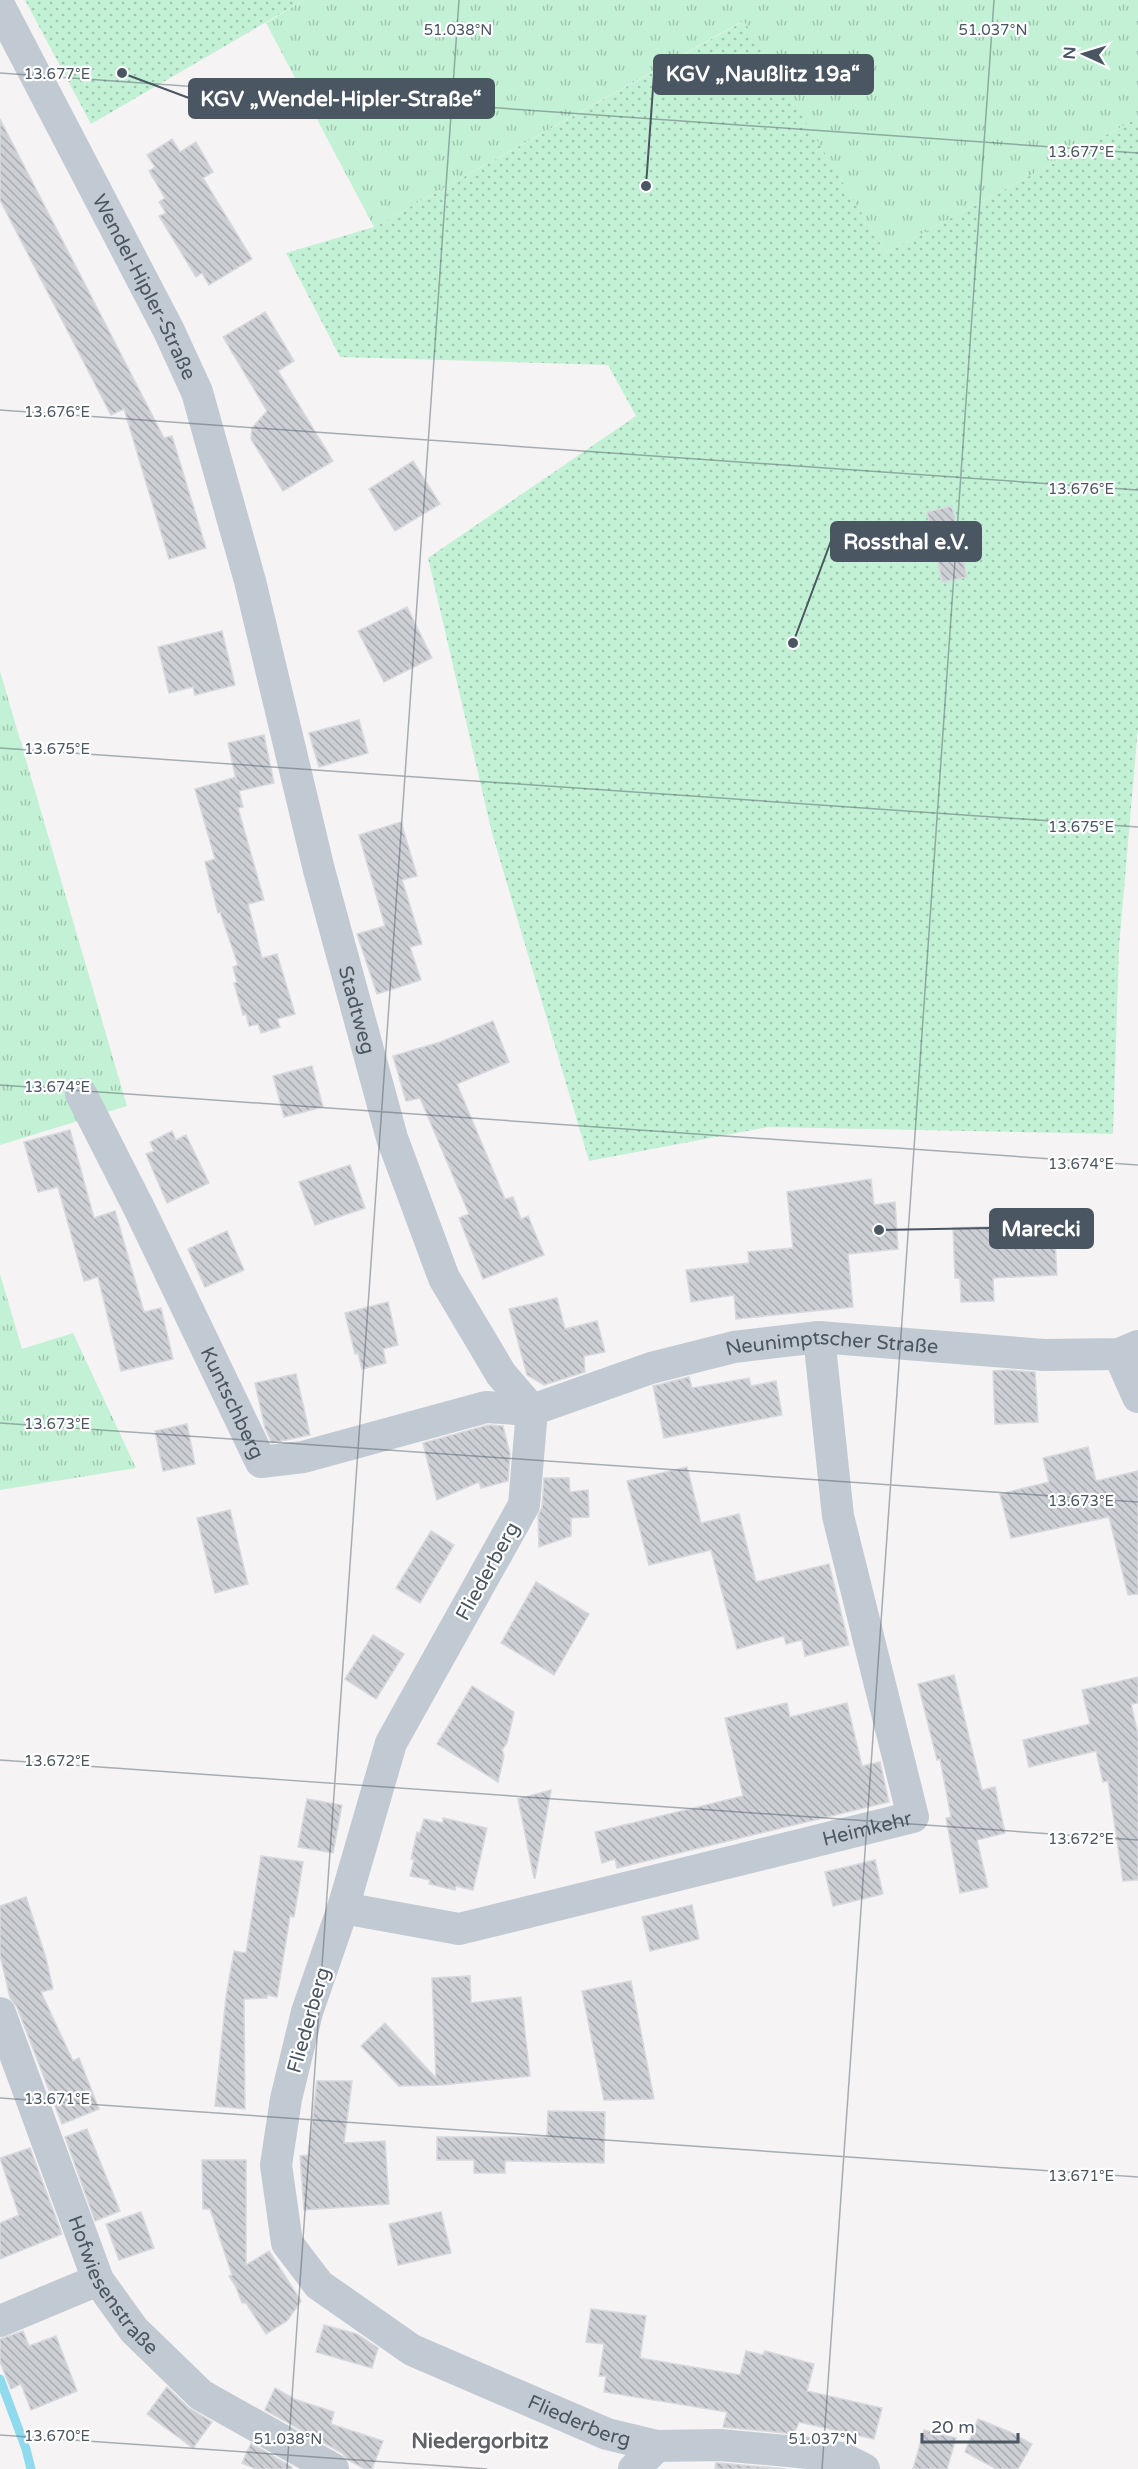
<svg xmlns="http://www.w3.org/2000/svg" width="1138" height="2469" font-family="'Varela Round',sans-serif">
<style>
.grass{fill:url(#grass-tufts)}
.garden{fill:url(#garden-dots)}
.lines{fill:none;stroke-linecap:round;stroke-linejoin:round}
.stream{stroke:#90daee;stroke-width:9}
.building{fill:url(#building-back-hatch);stroke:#d7d9de;stroke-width:1.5}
.street{stroke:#c1cad2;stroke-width:32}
.ticks{fill:none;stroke:#4a5661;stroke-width:1.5;stroke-opacity:0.45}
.labels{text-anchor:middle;stroke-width:4.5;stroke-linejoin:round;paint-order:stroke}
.street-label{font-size:20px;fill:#4a5661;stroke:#fff}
.neighbourhood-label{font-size:21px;font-weight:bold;fill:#5f6368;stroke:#fff}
.ticks-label{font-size:15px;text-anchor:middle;fill:#4a5661;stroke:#fff;stroke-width:4.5;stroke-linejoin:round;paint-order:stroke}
.leader{fill:none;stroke:#4a5661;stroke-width:2}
.callout-dot{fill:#4a5661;stroke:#fff;stroke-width:2}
.callout{fill:#4a5661;stroke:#4a5661;stroke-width:2}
.callout-label{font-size:21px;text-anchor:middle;font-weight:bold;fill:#fff}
</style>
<defs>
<pattern id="grass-tufts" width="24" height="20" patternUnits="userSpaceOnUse" patternTransform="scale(1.5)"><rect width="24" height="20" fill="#c3f1d5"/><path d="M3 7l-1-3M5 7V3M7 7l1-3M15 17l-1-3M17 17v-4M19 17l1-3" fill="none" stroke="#a0c6b0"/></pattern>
<pattern id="garden-dots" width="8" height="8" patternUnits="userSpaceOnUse" patternTransform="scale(1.5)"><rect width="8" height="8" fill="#c3f1d5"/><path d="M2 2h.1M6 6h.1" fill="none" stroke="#a0c6b0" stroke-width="1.8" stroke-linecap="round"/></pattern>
<pattern id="building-back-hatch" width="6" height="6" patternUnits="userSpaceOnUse" patternTransform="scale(1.5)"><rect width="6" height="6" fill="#cdcfd5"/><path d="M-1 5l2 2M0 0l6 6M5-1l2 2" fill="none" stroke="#a8abb0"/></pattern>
</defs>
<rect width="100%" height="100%" fill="#f5f3f3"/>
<g class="grass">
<path d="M304,0H1138V118L886,253L743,21L374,227L266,23Z"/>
<path d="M0,671L127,1106L0,1145Z"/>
<path d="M0,1274L22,1349L73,1333L136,1468L0,1490Z"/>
</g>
<g class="garden">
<path d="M25,0H304L91,124Z"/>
<path d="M744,21L886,253L1138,118V727L1119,947L1113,1134L768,1127L589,1161L492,833L428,558L636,416L608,365L340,357L286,253L374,227Z"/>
</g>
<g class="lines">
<path class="stream" d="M0,2379L26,2449L31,2469"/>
</g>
<g class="building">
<path d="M0,119L164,438L172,436L206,548L169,559L124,409L111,415L0,200Z"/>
<path d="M172,139L180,152L196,142L213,172L203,178L252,259L209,285L202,273L196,277L159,216L166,213L159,202L165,198L149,171L155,167L147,155Z"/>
<path d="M265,312L294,361L278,371L333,461L283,491L251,439L252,428L267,411L223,337Z"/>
<path d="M413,461L440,504L395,531L369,489Z"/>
<path d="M952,506L967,577L942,582L927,512Z"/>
<path d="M407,607L432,658L384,682L358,631Z"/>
<path d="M222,631L235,685L195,695L193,687L169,693L158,647Z"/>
<path d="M359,720L368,753L319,767L309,733Z"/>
<path d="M264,735L274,783L239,791L243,807L238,808L264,900L248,904L262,958L277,954L295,1014L277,1019L280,1027L261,1033L258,1024L249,1026L246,1014L243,1015L234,983L237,982L233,967L238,965L220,912L218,913L205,862L215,859L195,789L236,777L237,784L228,743Z"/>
<path d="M401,822L417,876L402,880L422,944L410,947L421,980L377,994L357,934L385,926L359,835Z"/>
<path d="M493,1021L509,1062L457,1084L505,1199L513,1197L521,1219L528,1216L544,1255L483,1279L459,1218L469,1214L420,1098L406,1101L393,1056L440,1042Z"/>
<path d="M312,1066L323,1107L284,1117L273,1076Z"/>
<path d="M70,1130L94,1218L115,1211L144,1312L161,1308L173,1359L121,1371L98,1277L84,1281L58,1187L38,1192L24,1142Z"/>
<path d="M172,1131L176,1140L186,1135L209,1183L167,1203L146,1154L154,1151L150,1142Z"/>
<path d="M350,1165L365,1208L315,1225L299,1182Z"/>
<path d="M871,1179L874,1205L895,1202L898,1249L848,1254L853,1307L736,1319L734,1295L691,1302L686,1270L749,1263L748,1252L793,1248L787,1192Z"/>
<path d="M1054,1224L1057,1275L993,1278L994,1301L961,1302L960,1278H955L953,1228Z"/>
<path d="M227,1231L244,1270L205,1287L188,1249Z"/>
<path d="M557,1298L565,1329L597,1321L605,1352L584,1356L585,1372L544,1385L527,1375L509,1309Z"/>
<path d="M388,1302L398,1345L383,1349L386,1363L362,1369L358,1353L355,1354L345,1313Z"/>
<path d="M1007,1370L1035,1372L1038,1422L995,1424L993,1371Z"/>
<path d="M296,1374L310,1435L272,1443L265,1428L255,1383Z"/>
<path d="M689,1377L692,1388L749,1378L751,1386L776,1381L782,1415L664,1438L653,1386Z"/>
<path d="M187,1424L195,1464L163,1471L155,1431Z"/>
<path d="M488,1425L503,1426L510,1454L508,1481L481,1488L479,1482L437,1500L423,1443Z"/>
<path d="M1088,1447L1096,1481L1138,1471V1594L1128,1595L1109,1517L1011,1538L1000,1494L1049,1482L1043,1458Z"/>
<path d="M687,1467L701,1523L739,1514L756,1582L829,1564L849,1645L805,1656L802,1640L786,1644L784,1636L737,1649L711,1550L649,1565L627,1481Z"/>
<path d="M544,1478H569L570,1492L588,1490L589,1517L571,1518V1536L539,1547L538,1516L542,1507Z"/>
<path d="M230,1510L248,1584L215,1593L197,1518Z"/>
<path d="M431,1531L454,1545L420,1603L396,1588Z"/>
<path d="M536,1582L589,1614L554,1675L501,1643Z"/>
<path d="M373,1635L404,1654L376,1699L345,1679Z"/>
<path d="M954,1675L982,1790L995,1787L1005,1833L977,1840L988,1887L960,1893L946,1818L951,1817L940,1759L937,1760L918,1684Z"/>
<path d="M1138,1677V1703L1131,1704L1138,1734V1880L1123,1881L1108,1781L1103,1782L1096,1751L1029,1767L1023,1740L1090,1724L1082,1690Z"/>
<path d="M472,1686L514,1712L507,1743L502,1750L504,1756L498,1782L437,1744Z"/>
<path d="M787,1703L790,1717L847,1703L862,1766L880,1762L889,1802L617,1868L615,1859L602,1863L595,1832L743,1796L725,1718Z"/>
<path d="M551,1790L535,1878H534L518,1799Z"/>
<path d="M307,1799L342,1805L333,1853L298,1847Z"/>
<path d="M443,1818L487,1828L473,1890L456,1886L455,1890L429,1884L430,1880L410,1876L414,1859H411L417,1832L420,1833L424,1819L443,1823Z"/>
<path d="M261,1856L303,1862L294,1917L290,1916L277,1997L267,1995V1998L244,1999L245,2109L215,2106L226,1997L234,1951L246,1953Z"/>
<path d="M875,1860L883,1894L833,1906L825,1872Z"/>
<path d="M26,1897L46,1958L53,1989L41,1992L73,2061L79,2058L99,2109L62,2124L17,2007L10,1998L0,1955V1906Z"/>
<path d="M692,1905L699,1939L650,1951L642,1917Z"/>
<path d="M470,1976L471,2003L521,1997L530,2076L442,2085L399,2086L361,2046L385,2023L436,2078L432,1978Z"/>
<path d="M631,1981L654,2099L604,2100L582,1991Z"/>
<path d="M317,2081H352L344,2143L385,2141L389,2204L304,2210L300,2156L308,2155Z"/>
<path d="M548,2111L605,2112L604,2163L505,2161V2173H474V2160H437V2137H547Z"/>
<path d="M87,2129L120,2211L95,2221L65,2137Z"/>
<path d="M30,2148L62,2234L0,2259V2223L19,2215L0,2158Z"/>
<path d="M202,2160H246V2265L269,2251L301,2301L287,2321L266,2334L246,2303H242L236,2287L229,2276L232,2275L210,2209H203Z"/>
<path d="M141,2212L154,2248L119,2260L106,2224Z"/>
<path d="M441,2212L451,2253L398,2265L389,2224Z"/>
<path d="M591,2309L646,2316L640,2358L740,2375L746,2351L763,2355L765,2351L814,2364L807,2391L882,2408L874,2439L799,2422L794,2434L723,2427L727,2412L604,2392L606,2376H599L604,2344L586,2342Z"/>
<path d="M324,2325L357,2334L378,2348L372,2368L316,2352Z"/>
<path d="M23,2331L29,2346L56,2336L77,2391L31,2410L21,2384L11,2389L0,2362V2339Z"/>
<path d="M167,2387L189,2408L212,2422L193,2448L147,2414Z"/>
<path d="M275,2388L294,2399L334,2412L331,2424L383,2441L372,2469H365L348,2460L342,2453L265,2410Z"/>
<path d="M978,2419L1010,2432L1032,2444L1018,2469H996L965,2452Z"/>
<path d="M924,2430L956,2438L947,2469H913Z"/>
<path d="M251,2443L292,2467L291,2469H256L242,2463Z"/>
<path d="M716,2463H719L786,2469H715Z"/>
</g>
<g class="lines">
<g class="street">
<path id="s1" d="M0,7L169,331L197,392L250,581L319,870L392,1138L444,1278L501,1374L532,1410"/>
<path id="s2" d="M81,1094L140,1210L261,1462L303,1457L486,1407L532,1410L651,1368L734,1347L819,1337L1044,1355L1119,1354L1138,1346"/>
<path d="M1119,1354L1138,1397"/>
<path id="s3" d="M532,1410L524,1505L391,1743L343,1908L307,2012L286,2099L276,2165L287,2243L319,2285L412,2350L607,2434L657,2446L720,2445L809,2453L842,2458L864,2469"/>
<path id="s4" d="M343,1908L459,1929L913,1817L838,1516L819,1337"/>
<path id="s5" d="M0,2013L98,2280L134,2330L201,2395L333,2469"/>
<path d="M0,2321L98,2280"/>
<path d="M634,2469L657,2446"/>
</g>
</g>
<path class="ticks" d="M0,73L1138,153M0,410L1138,490M0,748L1138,827M0,1085L1138,1165M0,1423L1138,1502M0,1760L1138,1840M0,2098L1138,2177M0,2435L487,2469M287,2469L459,0M822,2469L994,0"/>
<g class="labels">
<g class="street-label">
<text dy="7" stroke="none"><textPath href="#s1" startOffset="315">Wendel-Hipler-Straße</textPath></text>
<text dy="7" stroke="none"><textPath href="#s1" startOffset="1071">Stadtweg</textPath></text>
<text dy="7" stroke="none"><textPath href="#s2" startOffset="998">Neunimptscher Straße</textPath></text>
<text dy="7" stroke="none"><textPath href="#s2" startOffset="344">Kuntschberg</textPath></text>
<text transform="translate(487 1571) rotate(-61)" y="7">Fliederberg</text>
<text dy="7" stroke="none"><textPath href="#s4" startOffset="538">Heimkehr</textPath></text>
<text transform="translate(308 2020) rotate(-74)" y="7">Fliederberg</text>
<text dy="7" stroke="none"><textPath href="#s5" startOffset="296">Hofwiesenstraße</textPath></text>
<text dy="7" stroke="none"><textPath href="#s3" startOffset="1233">Fliederberg</textPath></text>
</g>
<g class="neighbourhood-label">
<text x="480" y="2448">Niedergorbitz</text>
</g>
</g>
<g class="ticks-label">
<text x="458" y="35">51.038°N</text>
<text x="993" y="35">51.037°N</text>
<text x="57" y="79">13.677°E</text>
<text x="1081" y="157">13.677°E</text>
<text x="57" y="417">13.676°E</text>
<text x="1081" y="494">13.676°E</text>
<text x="57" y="754">13.675°E</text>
<text x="1081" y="832">13.675°E</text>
<text x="57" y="1092">13.674°E</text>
<text x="1081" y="1169">13.674°E</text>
<text x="57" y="1429">13.673°E</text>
<text x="1081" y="1506">13.673°E</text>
<text x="57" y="1766">13.672°E</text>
<text x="1081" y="1844">13.672°E</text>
<text x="57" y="2104">13.671°E</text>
<text x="1081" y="2181">13.671°E</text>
<text x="57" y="2441">13.670°E</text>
<text x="288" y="2444">51.038°N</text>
<text x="823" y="2444">51.037°N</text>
</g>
<path class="leader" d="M646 186L654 74M122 73L189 98M793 643L831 541M879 1230L990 1228"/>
<g class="callout-dot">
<circle cx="646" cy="186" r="6"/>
<circle cx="122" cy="73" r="6"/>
<circle cx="793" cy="643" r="6"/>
<circle cx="879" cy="1230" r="6"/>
</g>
<g class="callout">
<rect x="654" y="55" width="219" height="39" rx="6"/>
<rect x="189" y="79" width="305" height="39" rx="6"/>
<rect x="831" y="522" width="150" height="39" rx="6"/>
<rect x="990" y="1209" width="103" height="39" rx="6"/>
</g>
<g class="callout-label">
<text x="763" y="81">KGV „Naußlitz 19a“</text>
<text x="341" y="106">KGV „Wendel-Hipler-Straße“</text>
<text x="906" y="549">Rossthal e.V.</text>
<text x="1041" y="1236">Marecki</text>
</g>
<g transform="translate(1084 54) rotate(274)" stroke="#ffffff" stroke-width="4.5" paint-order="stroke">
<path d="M0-4.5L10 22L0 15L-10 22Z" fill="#4a5661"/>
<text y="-9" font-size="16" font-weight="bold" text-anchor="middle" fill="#4a5661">N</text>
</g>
<path d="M922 2433v9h96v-9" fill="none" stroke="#4a5661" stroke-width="3"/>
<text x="931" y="2433" font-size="18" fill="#4a5661" stroke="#ffffff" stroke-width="4.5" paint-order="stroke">20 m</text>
</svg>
